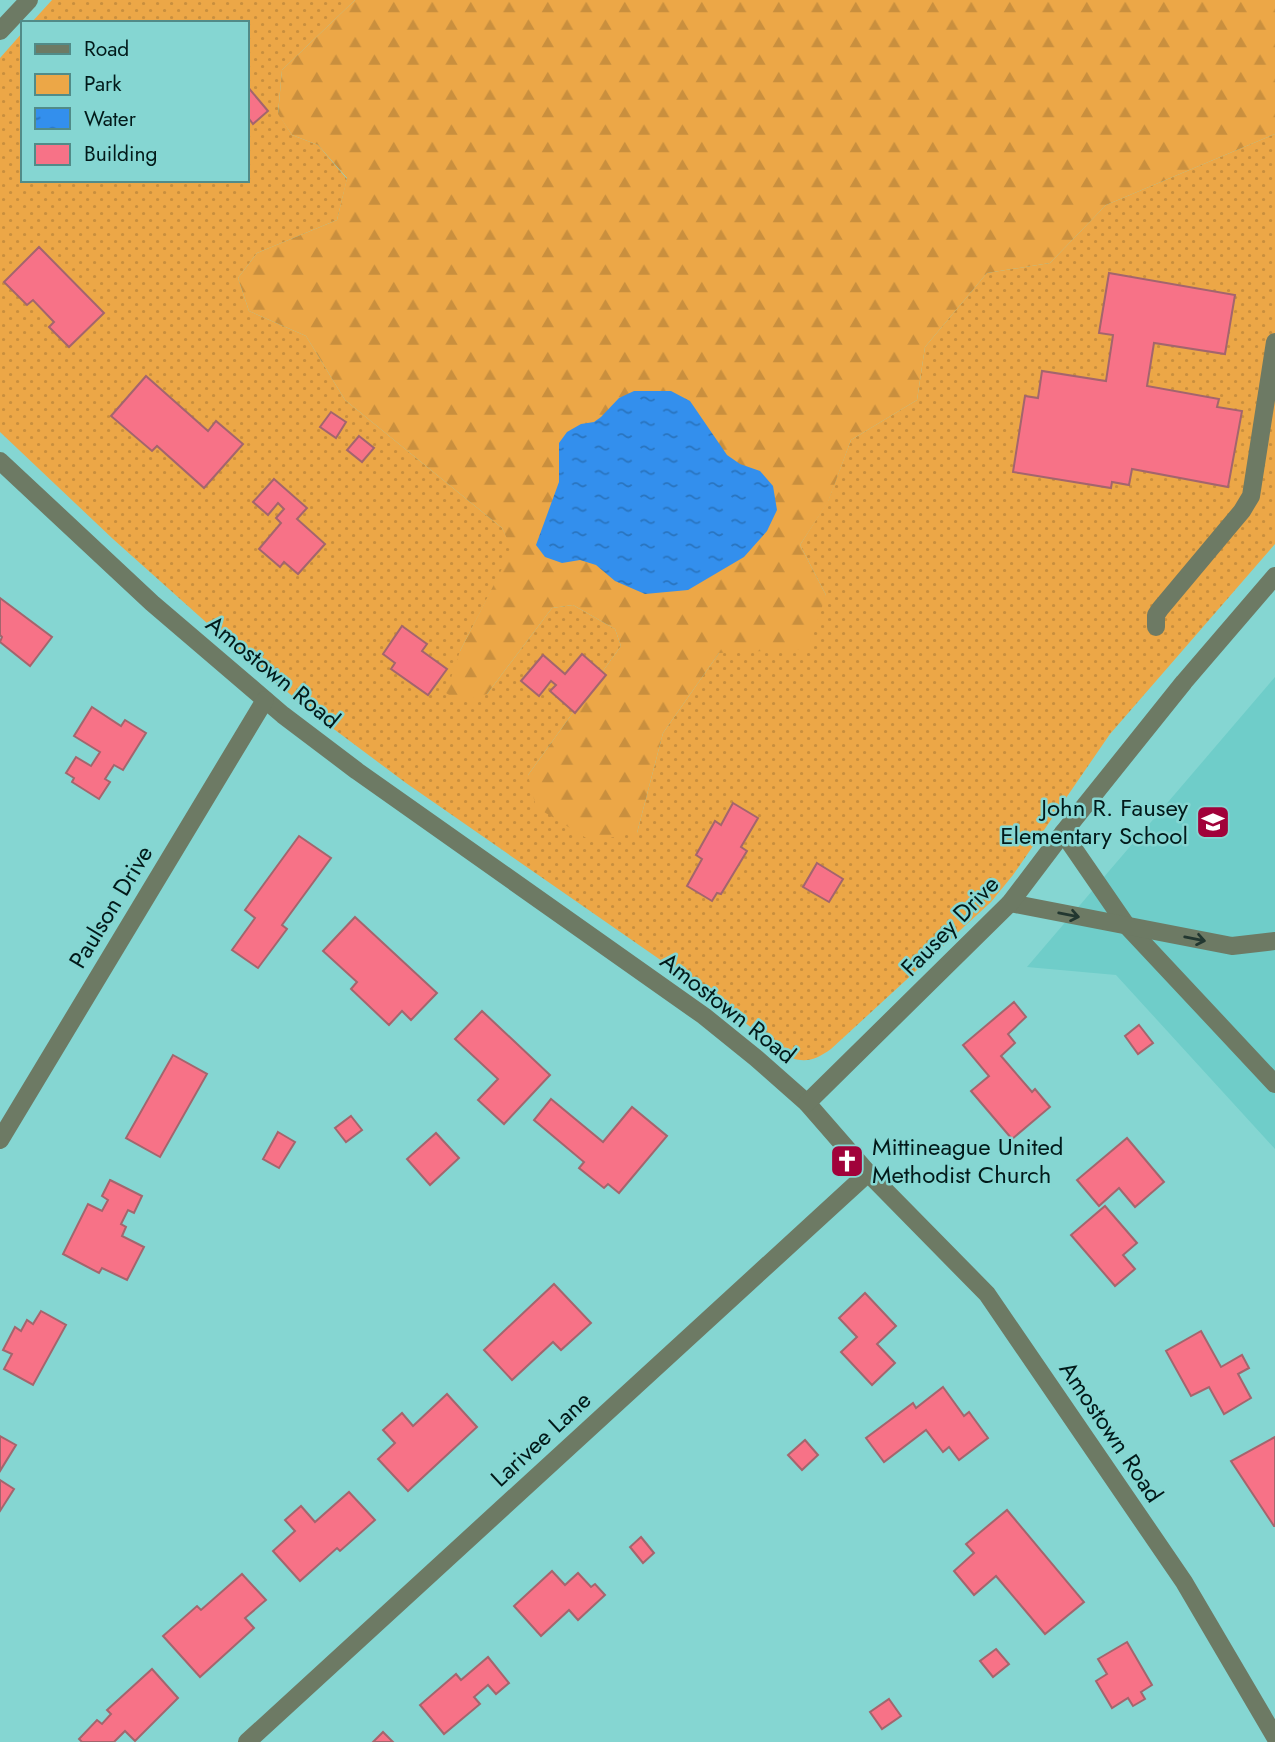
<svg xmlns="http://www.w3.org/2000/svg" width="1275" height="1742" font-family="Jost,sans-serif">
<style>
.built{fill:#6fcdc9}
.green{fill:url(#green-dots)}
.forest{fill:url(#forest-firs)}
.water{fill:url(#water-ripples)}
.building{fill:#f77287;stroke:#a3656d;stroke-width:2}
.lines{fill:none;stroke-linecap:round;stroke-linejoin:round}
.minor{stroke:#6d7a64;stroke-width:18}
.oneway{stroke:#223730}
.labels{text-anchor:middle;stroke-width:5;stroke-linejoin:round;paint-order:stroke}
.street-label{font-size:24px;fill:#021a1a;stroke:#85d6d2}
.poi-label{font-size:24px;fill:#021a1a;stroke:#85d6d2;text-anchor:end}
</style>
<defs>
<pattern id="green-dots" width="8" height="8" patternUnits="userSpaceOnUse" patternTransform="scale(1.75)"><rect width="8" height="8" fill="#eca747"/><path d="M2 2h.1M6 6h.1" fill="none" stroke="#c98f3e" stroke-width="1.8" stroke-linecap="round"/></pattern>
<pattern id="forest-firs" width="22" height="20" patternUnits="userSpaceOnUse" patternTransform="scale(1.75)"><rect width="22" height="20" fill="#eca747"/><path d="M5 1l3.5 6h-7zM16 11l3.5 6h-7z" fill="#c98f3e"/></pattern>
<pattern id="water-ripples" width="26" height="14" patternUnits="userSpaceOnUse" patternTransform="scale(1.75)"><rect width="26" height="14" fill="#338fed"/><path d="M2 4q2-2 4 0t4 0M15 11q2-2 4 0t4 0" fill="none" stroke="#2974bf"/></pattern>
</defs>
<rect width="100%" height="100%" fill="#85d6d2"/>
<path class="built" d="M1275,677V1149L1116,975L1027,967Z"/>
<path class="green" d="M52,0H355L282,70L278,113L292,135L318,145L347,179L337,220L257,253L238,278L249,311L306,336L345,400L502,528L513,549L460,651L487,694L552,608L573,605L615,629L621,646L528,775L637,833L663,733L719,653L826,595L800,545L828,501L851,440L917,400L925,347L987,273L1050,263L1106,205L1275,134V544L1110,734L1013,875L991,902L831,1049C817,1059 806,1064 789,1057L698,986L406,783L315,715L236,649L113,539L0,432V58L23,32V180H247V23H31Z"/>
<path class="forest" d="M355,0H1275V134L1106,205L1050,263L987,273L925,347L917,400L851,440L828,502L800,545L826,595L808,649L719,653L663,733L637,833L591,841L536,807L528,775L621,646L615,629L573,605L552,608L487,694L460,702L446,693L460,651L512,549L502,528L345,400L306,336L249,311L238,278L257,253L337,220L347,178L318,145L292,135L278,114L282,70Z"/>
<path class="water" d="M634,391H671L690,401L727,455L740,464L760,471L773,486L777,510L767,531L744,557L688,590L645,594L615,581L596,565L580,560L562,563L545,557L536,545L559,482V443L567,432L581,424L594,422L601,417L619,398Z"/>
<g class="building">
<path d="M247,86L268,111L253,124L247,116Z"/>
<path d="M39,247L104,313L69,347L49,327L54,322L33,300L27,305L4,282Z"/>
<path d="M1109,273L1235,295L1225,354L1154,343L1147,386L1219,399L1217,407L1242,411L1228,487L1132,469L1129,485L1112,482L1111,488L1013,472L1025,396L1038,398L1042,371L1106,381L1113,335L1099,333Z"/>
<path d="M146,376L208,431L216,421L243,444L204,488L157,446L152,451L111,416Z"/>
<path d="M331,412L346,422L336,438L320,427Z"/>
<path d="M359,436L374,448L362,462L347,450Z"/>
<path d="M274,479L307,508L297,519L325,544L298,574L284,562L280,567L259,549L281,523L276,518L284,509L278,503L268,515L253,502Z"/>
<path d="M0,598L52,637L30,666L0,642L2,637L0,635Z"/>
<path d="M402,626L427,644L422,651L447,669L428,695L391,669L395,663L383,654Z"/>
<path d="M582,654L606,675L575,713L550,691L556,685L551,681L539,696L521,681L543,655L565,674Z"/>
<path d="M92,707L121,726L125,720L146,733L123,770L114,765L105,779L110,782L99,799L72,782L74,778L66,773L76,757L91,766L100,752L74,736Z"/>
<path d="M733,803L758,818L741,847L747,851L721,894L717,893L712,901L687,886L702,859L696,855L715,821L721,825Z"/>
<path d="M299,836L331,858L282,925L287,929L258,968L232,950L255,918L245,910Z"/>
<path d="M817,863L843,879L829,902L803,887Z"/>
<path d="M355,917L437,993L411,1020L402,1011L389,1025L351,989L357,982L323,951Z"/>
<path d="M1014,1002L1026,1017L1008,1034L1015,1043L1001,1056L1032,1092L1035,1089L1050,1107L1012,1139L971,1091L989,1076L963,1045Z"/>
<path d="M482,1011L550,1075L504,1124L478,1100L498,1079L455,1039Z"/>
<path d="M1139,1025L1153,1043L1138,1054L1125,1036Z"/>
<path d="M173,1055L207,1074L160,1157L126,1138Z"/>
<path d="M551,1099L603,1142L632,1107L667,1136L619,1193L608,1184L604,1188L579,1168L584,1162L534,1120Z"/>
<path d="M351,1116L362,1130L346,1142L335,1128Z"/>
<path d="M278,1132L295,1142L279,1168L263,1159Z"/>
<path d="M436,1133L459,1158L430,1185L407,1159Z"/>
<path d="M1127,1138L1164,1182L1135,1207L1119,1188L1099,1206L1077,1180Z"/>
<path d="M110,1180L142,1196L134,1213L128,1210L121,1224L126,1227L122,1236L144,1247L127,1280L102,1268L99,1273L63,1254L88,1204L102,1211L108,1200L102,1196Z"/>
<path d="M1105,1206L1137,1243L1123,1255L1135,1269L1115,1286L1071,1235Z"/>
<path d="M554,1284L591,1323L561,1350L553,1342L512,1380L484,1350Z"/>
<path d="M865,1293L896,1326L877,1344L895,1363L872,1385L841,1352L857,1337L839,1318Z"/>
<path d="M41,1311L66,1325L33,1385L4,1369L12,1354L3,1350L15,1327L21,1331L27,1320L33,1324Z"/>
<path d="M1201,1331L1221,1367L1242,1355L1249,1368L1238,1374L1251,1398L1224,1414L1209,1387L1191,1396L1166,1351Z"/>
<path d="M943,1387L964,1416L969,1412L988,1438L959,1460L949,1447L943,1452L926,1430L884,1462L866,1438L913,1403L916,1408Z"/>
<path d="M447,1394L477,1427L408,1491L378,1459L395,1443L383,1430L402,1413L413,1426Z"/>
<path d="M0,1436L16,1445L0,1471Z"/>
<path d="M1275,1437V1526H1274L1231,1461Z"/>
<path d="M805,1440L818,1455L802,1470L788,1455Z"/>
<path d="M0,1480L14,1489L0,1511Z"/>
<path d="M349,1492L375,1520L340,1551L337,1548L300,1581L273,1551L295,1531L285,1520L301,1506L315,1522Z"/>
<path d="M1007,1510L1084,1602L1045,1634L996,1576L974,1595L954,1571L974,1553L966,1544Z"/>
<path d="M641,1537L654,1553L643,1563L630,1547Z"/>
<path d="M552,1571L565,1585L578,1573L591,1587L595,1584L605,1595L578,1620L569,1610L541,1636L514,1606Z"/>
<path d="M242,1574L266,1600L245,1618L254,1628L200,1677L163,1636L197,1606L201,1610Z"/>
<path d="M1127,1642L1152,1685L1141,1692L1145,1699L1133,1706L1128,1698L1112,1708L1096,1681L1107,1674L1098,1659Z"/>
<path d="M996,1649L1009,1664L993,1677L980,1661Z"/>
<path d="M488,1657L509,1683L496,1694L488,1685L474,1697L480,1704L444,1734L420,1705L456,1674L461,1680Z"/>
<path d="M152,1669L178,1698L135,1741L125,1731L114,1742H82L79,1739L97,1720L102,1724L111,1714L107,1710Z"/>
<path d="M889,1699L901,1716L882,1729L870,1712Z"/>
<path d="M383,1732L393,1742H373Z"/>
</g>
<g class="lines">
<g class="minor">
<path d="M0,31L29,0"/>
<path d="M0,461L152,603L283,715L357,771L704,1016L756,1058L807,1103L868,1173L987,1294L1184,1582L1275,1737"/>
<path d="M1156,627V615L1160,609L1242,511L1251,496L1275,342"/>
<path d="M1063,833L1127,926L1275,1084"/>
<path d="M1010,903L1232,946L1275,941"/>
<path d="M807,1103L1010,903L1063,833L1184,682L1275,576"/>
<path d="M0,1140L265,700"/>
<path d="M247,1742L868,1173"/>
</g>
</g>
<defs><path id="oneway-shaft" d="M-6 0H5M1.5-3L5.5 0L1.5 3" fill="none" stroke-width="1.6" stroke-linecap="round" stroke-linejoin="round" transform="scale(1.75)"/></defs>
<g class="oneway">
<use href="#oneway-shaft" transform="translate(1069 915) rotate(11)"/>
<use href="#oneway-shaft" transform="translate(1195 939) rotate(11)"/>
</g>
<defs>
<g id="school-square" transform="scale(1.75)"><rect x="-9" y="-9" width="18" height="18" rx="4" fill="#a1023a" stroke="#85d6d2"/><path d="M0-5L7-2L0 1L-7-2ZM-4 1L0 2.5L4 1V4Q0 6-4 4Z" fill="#fff"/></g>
<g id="church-square" transform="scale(1.75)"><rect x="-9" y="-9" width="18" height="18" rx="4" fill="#a1023a" stroke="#85d6d2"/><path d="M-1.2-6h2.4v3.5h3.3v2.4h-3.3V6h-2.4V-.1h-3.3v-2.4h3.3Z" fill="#fff"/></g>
</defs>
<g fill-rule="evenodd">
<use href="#school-square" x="1213" y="822"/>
<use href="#church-square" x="847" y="1161"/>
</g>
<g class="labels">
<g class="street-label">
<text transform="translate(273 672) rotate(39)" y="8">Amostown Road</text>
<text transform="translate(111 907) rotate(-59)" y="8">Paulson Drive</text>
<text transform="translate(950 926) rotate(-46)" y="8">Fausey Drive</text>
<text transform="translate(728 1008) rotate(38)" y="8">Amostown Road</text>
<text transform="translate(1111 1432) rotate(56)" y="8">Amostown Road</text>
<text transform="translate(541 1439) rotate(-43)" y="8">Larivee Lane</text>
</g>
<g class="poi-label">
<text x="1188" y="816">John R. Fausey<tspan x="1188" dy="28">Elementary School</tspan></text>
<text x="872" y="1155" text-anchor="start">Mittineague United<tspan x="872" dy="28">Methodist Church</tspan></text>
</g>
</g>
<rect x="21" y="21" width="228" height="161" fill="#85d6d2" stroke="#518b88" stroke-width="2"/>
<rect x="35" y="44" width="35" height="10" fill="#6d7a64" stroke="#518b88" stroke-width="2"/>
<text x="84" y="56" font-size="21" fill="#021a1a">Road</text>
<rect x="35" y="74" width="35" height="21" fill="#eca747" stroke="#518b88" stroke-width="2"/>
<text x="84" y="91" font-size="21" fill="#021a1a">Park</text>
<rect x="35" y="108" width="35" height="21" fill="url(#water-ripples)" stroke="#518b88" stroke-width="2"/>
<text x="84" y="126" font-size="21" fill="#021a1a">Water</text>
<rect x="35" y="144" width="35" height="21" fill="#f77287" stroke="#518b88" stroke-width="2"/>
<text x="84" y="161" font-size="21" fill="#021a1a">Building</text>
</svg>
